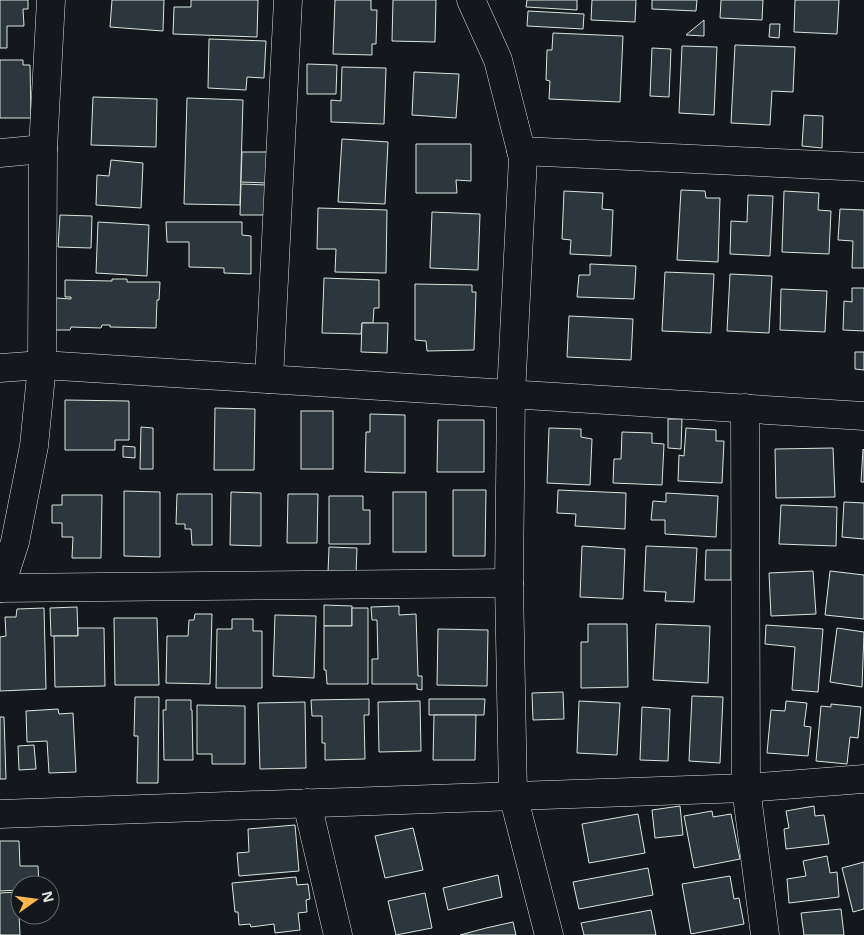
<svg xmlns="http://www.w3.org/2000/svg" width="864" height="935" font-family="'Open Sans',sans-serif">
<style>
.building{fill:#2c363c;stroke:#d8e6dc}
.lines{fill:none;stroke-linecap:round;stroke-linejoin:round}
.minor-casing{stroke:#d8e6dc;stroke-width:29}
.minor{stroke:#14181c;stroke-width:28}
</style>
<rect width="100%" height="100%" fill="#14181c"/>
<g class="building">
<path d="M0,0H28V9H23L24,26H7V48H0Z"/>
<path d="M112,0H164L163,31L110,27Z"/>
<path d="M191,0H258L257,37L173,34L174,7H191Z"/>
<path d="M335,0H371V10H377L376,44H372V55L333,54Z"/>
<path d="M393,0H436L435,42L392,41Z"/>
<path d="M527,0H577V10L526,7Z"/>
<path d="M592,0H636L635,22L591,20Z"/>
<path d="M652,0H697L696,11L652,9Z"/>
<path d="M721,0H763L762,20L720,18Z"/>
<path d="M795,0H839L837,34L794,32Z"/>
<path d="M528,11L584,14L583,29L527,26Z"/>
<path d="M704,20V36L686,35Z"/>
<path d="M770,24H780L779,38L769,37Z"/>
<path d="M553,33L623,36L620,102L549,99L550,81L546,80L547,50H552Z"/>
<path d="M209,39L266,41L264,78L247,77L246,90L208,88Z"/>
<path d="M735,45L795,47L793,92L772,91L770,125L731,123Z"/>
<path d="M682,46L717,47L714,115L679,113Z"/>
<path d="M652,48L671,49L669,97L650,96Z"/>
<path d="M0,60H23V65H30L31,118H0Z"/>
<path d="M307,64L337,65L336,94H307Z"/>
<path d="M342,67L386,68L384,124L331,122V100L341,101Z"/>
<path d="M414,72L459,74L456,118L412,115Z"/>
<path d="M93,97L157,99L156,147L91,145Z"/>
<path d="M187,98L243,100L240,205L184,204Z"/>
<path d="M804,115L823,116L822,148L802,146Z"/>
<path d="M342,139L388,142L385,204L338,202Z"/>
<path d="M416,144H471V181L456,180L457,193H416Z"/>
<path d="M242,152H267V183L241,182Z"/>
<path d="M111,160L143,163L141,208L96,205L97,175L109,176Z"/>
<path d="M241,184L267,185L266,215H240Z"/>
<path d="M681,190L705,191L706,198H720L718,262L677,260Z"/>
<path d="M564,191L603,193L602,209L613,210L611,256L570,254L571,240L562,239Z"/>
<path d="M784,191L819,193L818,210L831,211L829,254L782,252Z"/>
<path d="M748,195L773,196L770,256L730,254L731,221L747,222Z"/>
<path d="M318,208L387,210L386,273L335,272L336,249H317Z"/>
<path d="M840,209L864,210V268H852L853,241L838,240Z"/>
<path d="M432,212L480,214L478,270L430,268Z"/>
<path d="M60,215L92,216L91,248L58,247Z"/>
<path d="M98,222L149,225L147,276L96,273Z"/>
<path d="M166,222H242V235L251,236V274L224,273V268L189,267V242H167Z"/>
<path d="M590,264L636,266L634,299L577,297L579,275H590Z"/>
<path d="M665,272L714,274L711,333L662,331Z"/>
<path d="M730,274L772,276L769,333L727,331Z"/>
<path d="M324,278L379,280V308H374L373,323H362L361,334L322,333Z"/>
<path d="M112,279H127V282H160L159,300H157L156,328L110,327V325H102L101,328L71,327L70,330H55L56,298L71,299V297H65V280L112,281Z"/>
<path d="M415,284L472,285V292H476L474,350L427,351L426,341L415,340Z"/>
<path d="M852,288H864V331L843,330L844,301L852,302Z"/>
<path d="M781,289L827,291L825,332L780,330Z"/>
<path d="M569,316L633,319L631,360L567,357Z"/>
<path d="M362,323H388L387,353L361,352Z"/>
<path d="M855,352H864V370L855,369Z"/>
<path d="M65,400L129,401V440H115V450H65Z"/>
<path d="M215,408L255,409L254,470H214Z"/>
<rect x="301" y="411" width="32" height="58"/>
<path d="M370,414L405,415V473L365,472L366,432H370Z"/>
<path d="M668,419H682L681,449L668,448Z"/>
<path d="M438,420H484V472H437Z"/>
<path d="M141,427L153,428V469H140Z"/>
<path d="M549,428L581,429V437L592,439L590,485L547,483Z"/>
<path d="M686,428L716,430V441H724L722,483L678,481L679,455L684,456Z"/>
<path d="M622,432L652,433V443L664,444L662,485L613,483L614,459H621Z"/>
<path d="M123,446L135,447V458L123,457Z"/>
<path d="M833,448L835,497L776,498L775,449Z"/>
<path d="M863,449L864,450V482H861Z"/>
<path d="M453,490H486L485,556H453Z"/>
<path d="M558,490L626,493L625,529L575,526L576,514L557,513Z"/>
<path d="M124,491L160,492V557L124,556Z"/>
<path d="M231,492L261,493V546L230,545Z"/>
<rect x="393" y="492" width="33" height="60"/>
<path d="M666,493L718,496L716,537L665,534V520H651L653,501L666,502Z"/>
<path d="M177,494H212V545H192L191,529H185V524H176Z"/>
<path d="M288,494H318L317,543H287Z"/>
<path d="M62,495H102L101,558H72L73,537H62V523H52V505H62Z"/>
<path d="M329,496H363V510H370V544H329Z"/>
<path d="M844,502L864,503V539L842,537Z"/>
<path d="M781,505L837,507L836,546L779,544Z"/>
<path d="M582,546L625,549L623,599L580,597Z"/>
<path d="M646,546L697,548L694,602L665,601L666,592L644,591Z"/>
<path d="M329,547L357,548L356,574L328,573Z"/>
<path d="M706,550H731V580H705Z"/>
<path d="M813,571L816,614L771,616L769,573Z"/>
<path d="M830,571L864,575V619L825,615Z"/>
<path d="M324,605L352,606V626H324Z"/>
<path d="M399,606V615L416,614L418,676H422V690L417,689V684H372V659H378L377,620H372L371,607Z"/>
<path d="M77,607L78,636H51L50,608Z"/>
<path d="M44,608L46,689L0,691V637L6,636L5,617H16L17,609Z"/>
<path d="M352,608H368V684H327L326,670H324V626H352Z"/>
<path d="M195,614H212L210,684L166,683L167,636H188L189,620H194Z"/>
<path d="M275,615L316,616L314,678L273,676Z"/>
<path d="M114,618H157L159,685H115Z"/>
<path d="M232,619H253V631H262V688H216L217,629H232Z"/>
<path d="M588,624H627L628,687L581,688V642H588Z"/>
<path d="M656,624L710,626L708,683L653,680Z"/>
<path d="M766,625L823,629L818,692L792,690L795,647L765,644Z"/>
<path d="M78,628H104L105,686L55,687L54,636H78Z"/>
<path d="M837,628L864,632L862,687L830,682Z"/>
<path d="M438,629L488,630L487,686L437,685Z"/>
<path d="M563,692L564,719L533,720L532,693Z"/>
<path d="M692,696L723,697L720,763L689,761Z"/>
<path d="M135,697H159L158,783H137L138,736H134Z"/>
<path d="M369,699V715H364L365,759L325,760V743H322V716H312L311,700Z"/>
<path d="M429,699H485L484,715H429Z"/>
<path d="M166,700H191V710H192L193,760H164L163,710H166Z"/>
<path d="M420,701L421,751L379,752L378,702Z"/>
<path d="M579,701L620,703L617,755L577,753Z"/>
<path d="M786,701L807,703L804,726L811,727L808,756L767,753L771,710L785,711Z"/>
<path d="M305,702L306,768L260,769L258,703Z"/>
<path d="M831,704L861,707L858,738L850,737L847,764L816,761L821,706L831,707Z"/>
<path d="M197,705L245,706V764H212V754H197Z"/>
<path d="M642,707L670,709L668,761L640,760Z"/>
<path d="M58,709L59,714L73,713L76,772L49,773L47,741L27,742L26,711Z"/>
<path d="M434,715H476L475,760H433Z"/>
<path d="M0,717H4L6,779H0Z"/>
<path d="M34,745L36,769L19,770L18,746Z"/>
<path d="M680,806L683,835L655,838L652,810Z"/>
<path d="M814,806L815,816L824,815L829,844L786,849L784,829L789,828L786,811Z"/>
<path d="M712,811L713,817L731,814L740,859L694,868L684,816Z"/>
<path d="M638,814L645,853L589,863L582,824Z"/>
<path d="M295,825L299,871L239,876L237,853L249,852L248,829Z"/>
<path d="M413,828L423,870L385,878L375,836Z"/>
<path d="M0,841H19L20,866H38L39,885H20V890L0,891Z"/>
<path d="M827,856L830,873L837,872L839,897L789,903L787,879L806,876L803,861Z"/>
<path d="M864,862V909L853,912L842,868Z"/>
<path d="M648,868L653,895L579,909L573,882Z"/>
<path d="M498,875L502,897L448,910L443,888Z"/>
<path d="M730,876L734,899L739,898L744,924L691,934L682,884Z"/>
<path d="M296,877L297,885L308,884L310,899L306,900L307,912L298,913L300,930L275,933L274,924L251,927L250,924L239,925L238,912H235L232,883Z"/>
<path d="M18,892L20,935H0V893Z"/>
<path d="M425,893L432,928L396,935L388,901Z"/>
<path d="M841,909L844,935H804L801,913Z"/>
<path d="M651,910L656,935H584L581,923Z"/>
<path d="M513,922L516,935H460L486,928Z"/>
</g>
<g class="lines">
<g class="minor-casing">
<g id="minor">
<path d="M471,0L498,60L523,158L511,394L509,583L513,795L549,935"/>
<path d="M521,151L864,167"/>
<path d="M0,153L43,149"/>
<path d="M0,368L42,365L864,416"/>
<path d="M269,379L288,0"/>
<path d="M745,408L746,788L765,935"/>
<path d="M0,588L15,542L34,446L42,365L43,149L51,0"/>
<path d="M0,588L509,583"/>
<path d="M307,803L338,935"/>
<path d="M0,814L746,788L864,779"/>
</g>
</g>
<use href="#minor" class="minor"/>
</g>
<g transform="translate(35 900) rotate(76)"><circle r="24" fill="#14181c" stroke="#626a69"/>
<path d="M0-4L9 19L0 12L-9 19Z" fill="#ffb74d"/>
<text y="-8" font-size="14" font-weight="bold" text-anchor="middle" fill="#d8e6dc">N</text>
</g>
</svg>
